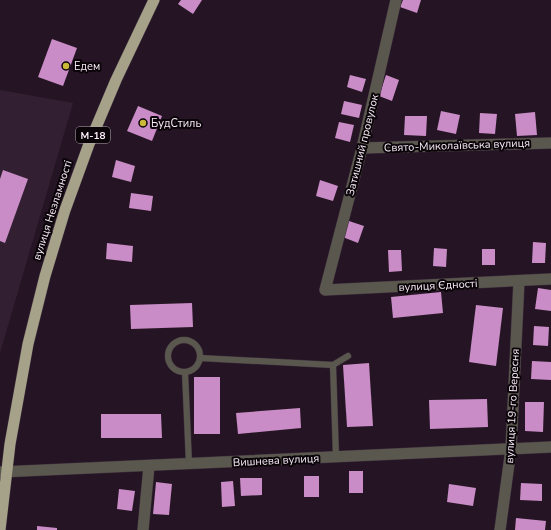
<svg xmlns="http://www.w3.org/2000/svg" width="551" height="530" font-family="'Nunito Sans',sans-serif">
<style>
.built{fill:#331f32}
.building{fill:#c98cc6}
.lines{fill:none;stroke-linecap:round;stroke-linejoin:round}
.service-casing{stroke:#3e2f3d;stroke-width:7}
.minor-casing{stroke:#3e2f3d;stroke-width:12}
.trunk-casing{stroke:#3e2f3d;stroke-width:12}
.service{stroke:#5a584e;stroke-width:6}
.minor{stroke:#5a584e;stroke-width:11}
.trunk{stroke:#a6a28a;stroke-width:11}
.poi-dot{fill:#cdb938;stroke:#0a0409;stroke-width:1.5}
.labels{text-anchor:middle;stroke-width:4;stroke-linejoin:round;paint-order:stroke}
.shield{fill:#0a0409;stroke:#b1a8b0;stroke-width:1}
.shield-label{font-size:10px;font-weight:bold;fill:#f9eef8}
.poi-label{font-size:11px;fill:#f9eef8;stroke:#0a0409;text-anchor:start}
.street-label{font-size:11px;fill:#f9eef8;stroke:#0a0409}
</style>
<rect width="100%" height="100%" fill="#251524"/>
<path class="built" d="M0,90L73,103L0,353Z"/>
<g class="building">
<path d="M181,0H202L193,14L178,4Z"/>
<path d="M403,0H421L417,13L400,7Z"/>
<path d="M52,39L77,48L63,86L38,77Z"/>
<path d="M350,75L366,79L362,92L347,87Z"/>
<path d="M386,75L399,80L392,101L379,96Z"/>
<path d="M344,101L362,105L359,118L341,114Z"/>
<path d="M138,106L162,116L152,141L127,131Z"/>
<path d="M441,111L460,115L456,134L437,130Z"/>
<path d="M535,112L537,135L517,136L515,114Z"/>
<path d="M480,113L497,114L495,134L479,133Z"/>
<path d="M405,116H427L426,136L404,135Z"/>
<path d="M339,122L354,125L350,142L335,138Z"/>
<path d="M116,160L135,166L131,182L112,177Z"/>
<path d="M3,170L28,179L5,243L0,241V179Z"/>
<path d="M320,180L338,186L333,201L316,196Z"/>
<path d="M131,193L153,196L151,211L129,208Z"/>
<path d="M346,220L364,226L358,243L340,236Z"/>
<path d="M533,242L546,243L545,263H532Z"/>
<path d="M107,243L133,246L132,262L106,259Z"/>
<path d="M434,248L447,249L446,267L433,266Z"/>
<rect x="482" y="249" width="13" height="16"/>
<path d="M388,250H401L402,271L389,272Z"/>
<path d="M538,288L551,290V311L535,309Z"/>
<path d="M441,292L443,313L393,318L391,297Z"/>
<path d="M192,303L193,327L131,329L130,305Z"/>
<path d="M476,305L503,308L496,366L469,362Z"/>
<path d="M534,326L549,327L548,346L533,345Z"/>
<path d="M532,361L551,362V380L531,379Z"/>
<path d="M369,363L373,426L347,427L343,365Z"/>
<rect x="194" y="377" width="26" height="57"/>
<path d="M487,399L488,427L430,429L429,400Z"/>
<path d="M525,402H544L543,432L525,431Z"/>
<path d="M300,408L301,428L238,434L236,413Z"/>
<path d="M101,414H161L162,438H101Z"/>
<rect x="349" y="471" width="14" height="22"/>
<rect x="304" y="476" width="15" height="21"/>
<path d="M240,478H262V495L241,496Z"/>
<path d="M233,481L235,506L222,507L221,482Z"/>
<path d="M156,482L172,484L169,515L153,514Z"/>
<path d="M521,483L542,484V501L520,500Z"/>
<path d="M449,484L476,488L473,506L447,502Z"/>
<path d="M119,489L135,491L132,511L117,509Z"/>
<path d="M516,518L546,521L545,530H515Z"/>
<path d="M37,526L57,528V530H37Z"/>
</g>
<g class="lines">
<g class="service-casing">
<g id="service">
<circle cx="184" cy="356" r="16"/>
<path d="M200,358L333,365L348,356"/>
<path d="M333,365L336,457"/>
<path d="M185,372L189,464"/>
</g>
</g>
<g class="minor-casing">
<g id="minor">
<path d="M396,0L362,148L325,290L551,279"/>
<path d="M362,148L551,143"/>
<path d="M0,472L551,447"/>
<path d="M143,530L149,466"/>
<path d="M500,530L511,449L519,281"/>
</g>
</g>
<g class="trunk-casing">
<path id="trunk" d="M0,530L10,444L28,344L45,276L65,210L89,144L116,80L154,0"/>
</g>
<use href="#service" class="service"/>
<use href="#minor" class="minor"/>
<use href="#trunk" class="trunk"/>
</g>
<g class="poi-dot">
<circle cx="66" cy="66" r="4"/>
<circle cx="143" cy="123" r="4"/>
</g>
<g class="labels">
<rect class="shield" x="76" y="127" width="34" height="16" rx="3"/>
<g class="shield-label">
<text x="93" y="139">М-18</text>
</g>
<g class="poi-label">
<text x="74" y="70">Едем</text>
<text x="151" y="127">БудСтиль</text>
</g>
<g class="street-label">
<text transform="translate(362 145) rotate(-76)" y="4">Затишний провулок</text>
<text transform="translate(457 145) rotate(-2)" y="4">Свято-Миколаївська вулиця</text>
<text transform="translate(52 210) rotate(-72)" y="4">вулиця Незламності</text>
<text transform="translate(438 285) rotate(-3)" y="4">вулиця Єдності</text>
<text transform="translate(512 406) rotate(-87)" y="4">вулиця 19-го Вересня</text>
<text transform="translate(276 460) rotate(-3)" y="4">Вишнева вулиця</text>
</g>
</g>
</svg>
